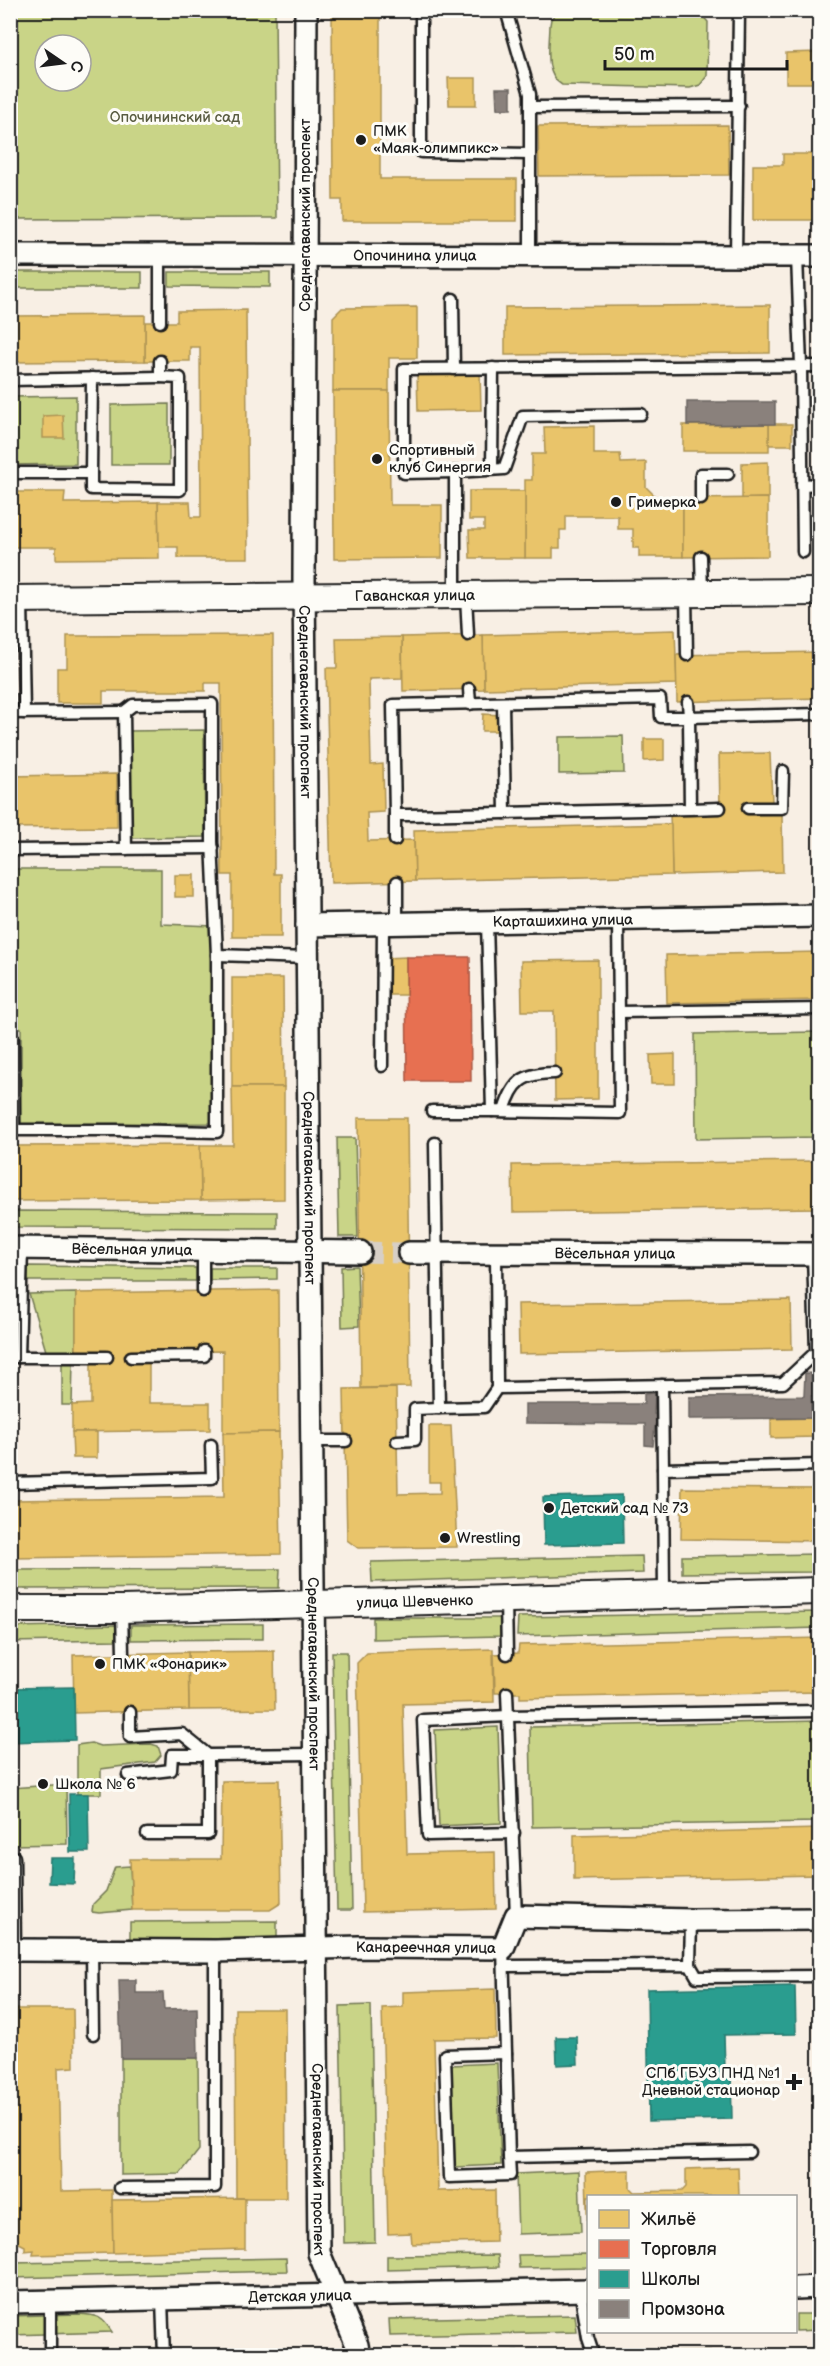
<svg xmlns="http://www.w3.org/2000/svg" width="830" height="2366" font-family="'Balsamiq Sans',sans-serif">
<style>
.green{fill:#c9d487;stroke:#727852;stroke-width:1.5;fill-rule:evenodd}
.homes{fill:#e9c46a;stroke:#ac9253;stroke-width:1.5}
.shops{fill:#e76f51;stroke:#aa5641;stroke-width:1.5}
.schools{fill:#2a9d8f;stroke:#26766c;stroke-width:1.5}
.industry{fill:#8a817c;stroke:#69635f;stroke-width:1.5}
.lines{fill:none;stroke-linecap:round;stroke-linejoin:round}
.minor-tunnel{stroke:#d7cfc6;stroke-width:21;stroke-dasharray:21 10;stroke-linecap:butt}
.service-casing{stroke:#1c1c1c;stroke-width:15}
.minor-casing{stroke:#1c1c1c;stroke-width:26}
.tertiary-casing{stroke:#1c1c1c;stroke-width:30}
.service{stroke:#fdfcf7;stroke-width:10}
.minor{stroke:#fdfcf7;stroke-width:21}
.tertiary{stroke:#fdfcf7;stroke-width:26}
.poi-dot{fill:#1c1c1c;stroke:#fdfcf7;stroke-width:2}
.labels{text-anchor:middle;stroke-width:6;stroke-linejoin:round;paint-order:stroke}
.park-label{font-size:15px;fill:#595c41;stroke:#fdfcf7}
.poi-label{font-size:15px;fill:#1c1c1c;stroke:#fdfcf7;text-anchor:start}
.street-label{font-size:15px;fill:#1c1c1c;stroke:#fdfcf7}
</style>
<rect width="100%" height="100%" fill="#f8efe4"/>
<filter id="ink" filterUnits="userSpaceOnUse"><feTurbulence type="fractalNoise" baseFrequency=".0167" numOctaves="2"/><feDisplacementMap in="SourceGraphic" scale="12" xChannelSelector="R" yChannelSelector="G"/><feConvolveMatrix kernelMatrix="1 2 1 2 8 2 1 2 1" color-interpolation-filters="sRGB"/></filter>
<g filter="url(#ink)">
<g class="green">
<path d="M10,11H275L277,218L11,219ZM45,45H81V81H45Z"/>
<path d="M558,11H698L708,22L707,76L700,85L690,88L562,85C543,75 550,43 550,25L551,19Z"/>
<rect x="11" y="272" width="131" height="16"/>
<path d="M169,272H270V287L169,286Z"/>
<path d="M76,396V464L11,465L10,397Z"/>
<path d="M169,404V465H111V405Z"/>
<path d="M204,730L205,837L130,838L129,731Z"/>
<path d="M623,736L624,773L559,774V737Z"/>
<path d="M11,869H161V924L214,926V1123L21,1124V1028H11Z"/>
<path d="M819,1032V1137L696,1139L695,1034Z"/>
<path d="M337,1138H355L358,1237H339Z"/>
<path d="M11,1211L277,1212V1228L11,1227Z"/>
<path d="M28,1266L196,1268V1281H28Z"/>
<path d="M357,1266L359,1326L342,1327L341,1267Z"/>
<path d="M210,1268H277V1279L210,1280Z"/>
<path d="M76,1293V1353L46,1351L29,1294Z"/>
<path d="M62,1361H73L72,1405H62Z"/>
<path d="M819,1554V1572L682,1573V1556Z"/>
<path d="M642,1556L643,1573L372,1582L371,1562Z"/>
<path d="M280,1569L279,1588L12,1589L11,1570Z"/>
<path d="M819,1612V1628L517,1636L518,1617Z"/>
<path d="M373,1618H500V1636L373,1639Z"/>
<path d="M263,1624V1639L131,1640V1625Z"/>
<path d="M116,1625V1640L11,1642V1627Z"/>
<path d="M332,1652H347L352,1910H337Z"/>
<path d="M819,1721V1822L532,1827L530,1727Z"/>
<path d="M498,1727L501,1823L439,1826L435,1730Z"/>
<path d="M91,1743L100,1746L151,1744L158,1746L161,1755L155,1762L101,1769V1794H77V1745Z"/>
<path d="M66,1784L67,1844L11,1845V1788Z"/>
<path d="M130,1866L132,1910L99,1913L92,1912L93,1904L106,1891L115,1867Z"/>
<path d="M277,1921V1940L130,1942V1922Z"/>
<path d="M371,2005L375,2242L344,2243L340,2006Z"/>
<path d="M121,2058H198L199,2150L180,2174L121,2175Z"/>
<path d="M497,2063L501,2165L455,2167L451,2065Z"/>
<path d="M579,2171L581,2232L518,2234L516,2174Z"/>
<path d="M588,2254V2267L519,2268L518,2255Z"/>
<path d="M498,2255L499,2267L387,2270V2256Z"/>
<path d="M286,2258L287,2271L11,2278V2263Z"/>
<path d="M78,2314C97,2315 102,2316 112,2332L11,2335L10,2316Z"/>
<path d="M796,2314H819V2330L796,2331Z"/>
<path d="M575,2315L577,2332L390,2336L389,2319Z"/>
<path d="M819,2351V2356H619L618,2353Z"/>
</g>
<g class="homes">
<path d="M332,10H380V179H517V221H342V200H333Z"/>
<path d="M819,52L820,83H786V53Z"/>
<path d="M448,78H476V105H449Z"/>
<path d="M728,125L729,175L539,176L538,126Z"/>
<path d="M783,154H820V220H753V165H783Z"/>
<path d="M770,305V353L505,355V307Z"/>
<path d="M417,307V358H389V391H333V317L342,308Z"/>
<path d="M246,310L248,558H178V547H159L158,502H190L191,517H201L200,347H190V361H145V322H177V311Z"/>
<path d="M145,315V361L10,362V316Z"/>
<path d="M480,372L481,410L418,411L417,373Z"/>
<path d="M333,391H389L390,505H442V558L334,559Z"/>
<path d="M63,415L64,438H43V416Z"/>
<rect x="769" y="424" width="23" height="21"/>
<path d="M769,424V451H683V425Z"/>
<path d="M594,426V454H620L621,463L646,462V487L658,499H683V557H639V548H633V529H618V516H566V530H560V548H553V558H525V480H532V454H545L544,427Z"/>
<path d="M768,462V498L742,499V463Z"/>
<path d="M469,491H525V558H470L469,530H484V520H469Z"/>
<path d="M10,492H65L64,503L158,502L159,558L56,559V547H10Z"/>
<path d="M768,498V556L683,557V499Z"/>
<path d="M675,630L677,684L484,689L483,635Z"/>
<path d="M273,635L274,874H281V937H232V875H222L221,683H205V691H103V703H57V668H67V636Z"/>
<path d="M483,635L484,689L403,691L402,637Z"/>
<path d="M402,637V678L369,679L371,765L383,764L384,812L367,813L368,841L414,840L415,881L331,883L326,668H337L336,638Z"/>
<path d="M820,652V698L677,702L676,655Z"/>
<path d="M483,714L501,715V731H482Z"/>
<path d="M644,739H664V760L644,761Z"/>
<path d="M770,753L772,802L747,803V815L782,814L783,872L672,875L670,814L720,812L719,754Z"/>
<path d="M117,774V827L10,828V776Z"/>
<path d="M671,824L672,875L415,881L414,830Z"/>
<rect x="175" y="875" width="19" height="22"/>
<path d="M820,952V1000L667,1003L666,955Z"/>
<path d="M406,957V995H386L385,958Z"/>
<path d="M598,960V1099L555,1100L554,1011H522L521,961Z"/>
<path d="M232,978H283L284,1087H232Z"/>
<path d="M675,1054V1084H651L650,1055Z"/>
<path d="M232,1087H284V1199L201,1200L200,1145H233Z"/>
<path d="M358,1118H407L410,1387L361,1388Z"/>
<path d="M200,1145L201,1200L10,1201V1146Z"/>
<path d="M820,1161V1208L513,1212L512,1165Z"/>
<path d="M278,1290L279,1432L223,1433V1351L131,1352L149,1361V1403H210V1430L72,1432V1405L91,1404V1362L76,1353V1293Z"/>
<path d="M791,1300L792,1349L519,1354L518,1304Z"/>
<path d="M396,1388L398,1494L440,1493V1482H429V1426H451L457,1547L358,1548L347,1540L344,1389Z"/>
<path d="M816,1418V1437L771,1438V1419Z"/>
<path d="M72,1432H97V1458H73Z"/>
<path d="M279,1432L281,1554L14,1558V1500L224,1497L223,1433Z"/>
<path d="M682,1488L820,1489V1541L681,1539Z"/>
<path d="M820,1638V1692L520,1698V1693H495L494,1654L518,1653L519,1645Z"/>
<path d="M493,1649L494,1702L403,1704L407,1854L495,1852L496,1909L363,1912L357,1663L367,1653Z"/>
<path d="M274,1651L275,1709L189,1710L188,1652Z"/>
<path d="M188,1652L189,1710L74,1713L73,1655Z"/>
<path d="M279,1780L281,1903L270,1910H132L130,1859H221L222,1781Z"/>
<path d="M820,1829V1875L574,1880V1835Z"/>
<path d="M495,1989L496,2038L434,2039L438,2191L495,2190L496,2242L412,2244L411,2233L388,2234L382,2008L403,2007V1992Z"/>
<path d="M10,2009H73L74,2067L58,2068L61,2191L112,2190L113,2253L33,2255L34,2250L25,2251V2246L13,2240L10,2236Z"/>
<path d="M235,2009H285L286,2198H236Z"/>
<path d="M738,2167L739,2196H588V2241L586,2172L630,2170V2188L634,2192L682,2191L686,2187V2169Z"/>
<path d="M245,2198V2249L113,2253L112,2200Z"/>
</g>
<path class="shops" d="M406,957H470L471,1081H407Z"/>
<g class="schools">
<path d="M622,1495L623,1543L544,1545L543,1497Z"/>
<path d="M74,1687L75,1740L10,1742V1688Z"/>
<path d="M69,1794H88L89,1852H70Z"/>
<path d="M50,1858H75L74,1884L49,1883Z"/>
<path d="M795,1986L796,2034L724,2035L725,2070H731L732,2119L649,2121L647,1989Z"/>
<path d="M556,2037H577L578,2064L557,2065Z"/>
<path d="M560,2352L561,2356H443V2353Z"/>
</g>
<g class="industry">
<path d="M496,88H511V109H497Z"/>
<path d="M687,402H775V424L687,425Z"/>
<path d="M805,1373L820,1374V1396H811L812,1418L689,1419V1397L804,1396Z"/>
<path d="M655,1393L654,1414H660V1424L655,1425L653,1446L645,1445V1424L525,1423V1404H644V1394Z"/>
<path d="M119,1980H136V1993H163L164,2009L197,2008L198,2058H121Z"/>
</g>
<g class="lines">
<path class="minor-tunnel" d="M360,1252L409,1253"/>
<g class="service-casing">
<g id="service">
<path d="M421,10V152L530,154"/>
<path d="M506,10L530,94V255"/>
<path d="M530,107L739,106"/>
<path d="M736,256L739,10"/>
<path d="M797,256L801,366L803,552"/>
<path d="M453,299L454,369"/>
<path d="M160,322V255"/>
<path d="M10,380L160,377"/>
<path d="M641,414L523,416L504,469L455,472L404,473V369L820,366"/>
<path d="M492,469L493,368"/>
<path d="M10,473H91V489L180,490V378L160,377V361"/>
<path d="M91,473L92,378"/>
<path d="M802,485L820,484"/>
<path d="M701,499V474H728"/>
<path d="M701,557L702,593"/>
<path d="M686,594L687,655"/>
<path d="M455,595V472"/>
<path d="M466,596L468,635"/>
<path d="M22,600L24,713"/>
<path d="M469,689L470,704"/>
<path d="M688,702L689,717L820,714"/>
<path d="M503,703L505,813"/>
<path d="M10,713L124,712"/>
<path d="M748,808H782L783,771"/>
<path d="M690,809L689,717H661L660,699L393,705L395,815H408L690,809L720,808"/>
<path d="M395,840V815"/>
<path d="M10,850L213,848"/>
<path d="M397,882V924"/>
<path d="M487,922L492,1111L620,1113L618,920"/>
<path d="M217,955L307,958"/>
<path d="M619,1012L820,1009"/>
<path d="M10,1038H13L14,1130H116L217,1132V955L212,841V704L133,705L124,712L126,849"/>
<path d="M382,1066L383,924"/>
<path d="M432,1111H492"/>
<path d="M504,1111C513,1081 523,1073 555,1073"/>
<path d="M435,1143L439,1408L484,1407L497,1388"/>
<path d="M203,1250V1291"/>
<path d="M496,1253L497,1388L783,1383L816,1352L813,1254"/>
<path d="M10,1357H107"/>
<path d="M19,1357L22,1249"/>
<path d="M131,1357L204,1356V1351"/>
<path d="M662,1385L663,1469"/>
<path d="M311,1441H346"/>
<path d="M397,1441L415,1440V1409L439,1408"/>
<path d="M10,1483L212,1478L211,1445"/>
<path d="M664,1594L663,1469L820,1465"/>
<path d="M506,1600L507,1654"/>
<path d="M122,1609L123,1654"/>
<path d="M507,1693L516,1916"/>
<path d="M130,1712V1737L182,1734L208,1755L314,1754"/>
<path d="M128,1775L171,1770L172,1755H208V1834H147"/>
<path d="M514,1833L428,1835L423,1720L508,1716L820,1711"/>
<path d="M14,1857L15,1950"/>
<path d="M503,1948L509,2157L749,2152"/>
<path d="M92,1950L93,2034"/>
<path d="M690,1965L691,1920"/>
<path d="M504,1966L690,1965L697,1977L820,1976"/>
<path d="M506,2053L445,2055L449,2177L510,2175L509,2157"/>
<path d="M120,2188L215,2187V1951"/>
<path d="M580,2290L588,2338L594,2356"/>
<path d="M162,2300L164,2356"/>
<path d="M50,2356V2301"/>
</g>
</g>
<g class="minor-casing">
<g id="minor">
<path id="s1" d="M306,10L304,580L319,2253L357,2345L359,2356"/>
<path id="s2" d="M10,255L820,256"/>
<path id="s3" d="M307,925L820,916"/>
<path id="s4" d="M10,1248L360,1252"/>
<path id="s5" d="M409,1253L820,1254"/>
<path id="s6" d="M10,1950L215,1951L359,1947L503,1948L516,1916L691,1920L820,1919"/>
<path d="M796,2288L820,2287"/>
<path id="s7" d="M10,2302L588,2290"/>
</g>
</g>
<g class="tertiary-casing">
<g id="tertiary">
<path id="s8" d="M10,599L820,592"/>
<path id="s9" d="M10,1609H122L820,1591"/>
</g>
</g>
<use href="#service" class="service"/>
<use href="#minor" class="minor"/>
<use href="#tertiary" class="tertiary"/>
</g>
</g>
<g class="poi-dot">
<circle cx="361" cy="140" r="6"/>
<circle cx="377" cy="459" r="6"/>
<circle cx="616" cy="502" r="6"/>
<circle cx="549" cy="1508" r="6"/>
<circle cx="445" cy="1538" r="6"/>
<circle cx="100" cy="1664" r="6"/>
<circle cx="43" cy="1784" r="6"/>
<path d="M791 2073h6v6h6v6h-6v6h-6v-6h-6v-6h6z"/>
</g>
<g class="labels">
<g class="park-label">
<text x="175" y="122">Опочининский сад</text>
</g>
<g class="poi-label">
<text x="373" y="136">ПМК<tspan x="373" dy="17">«Маяк-олимпикс»</tspan></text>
<text x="389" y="455">Спортивный<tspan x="389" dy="17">клуб Синергия</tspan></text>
<text x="628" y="507">Гримерка</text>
<text x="561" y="1513">Детский сад № 73</text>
<text x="457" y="1543">Wrestling</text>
<text x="112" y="1669">ПМК «Фонарик»</text>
<text x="55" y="1789">Школа № 6</text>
<text x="780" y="2078" text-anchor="end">СПб ГБУЗ ПНД №1<tspan x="780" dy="17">Дневной стационар</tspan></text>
</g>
<g class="street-label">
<text transform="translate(305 215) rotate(-90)" y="5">Среднегаванский проспект</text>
<text dy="5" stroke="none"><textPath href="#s2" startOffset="405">Опочинина улица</textPath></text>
<text dy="5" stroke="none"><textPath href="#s8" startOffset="405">Гаванская улица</textPath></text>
<text dy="5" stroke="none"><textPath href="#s1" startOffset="692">Среднегаванский проспект</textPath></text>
<text dy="5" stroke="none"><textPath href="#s3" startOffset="256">Карташихина улица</textPath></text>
<text dy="5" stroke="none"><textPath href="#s1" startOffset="1178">Среднегаванский проспект</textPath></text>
<text dy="5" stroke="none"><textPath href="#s4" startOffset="122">Вёсельная улица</textPath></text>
<text dy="5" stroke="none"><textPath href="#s5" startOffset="206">Вёсельная улица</textPath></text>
<text dy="5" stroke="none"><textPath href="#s9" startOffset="405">улица Шевченко</textPath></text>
<text dy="5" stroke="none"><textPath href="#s1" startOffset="1664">Среднегаванский проспект</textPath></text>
<text dy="5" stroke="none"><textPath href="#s6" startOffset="416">Канареечная улица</textPath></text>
<text dy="5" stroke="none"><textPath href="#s1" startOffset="2150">Среднегаванский проспект</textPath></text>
<text dy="5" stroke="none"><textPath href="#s7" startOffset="290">Детская улица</textPath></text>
</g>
</g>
<rect width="830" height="2366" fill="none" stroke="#fdfcf7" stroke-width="36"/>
<rect x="18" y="18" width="794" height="2330" fill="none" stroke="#1c1c1c" stroke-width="2" filter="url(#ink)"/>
<rect x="587" y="2195" width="210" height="138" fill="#fdfcf7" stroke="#a3a29f" stroke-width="1.5"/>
<rect x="599" y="2210" width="30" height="18" fill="#e9c46a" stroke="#a3a29f" stroke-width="1.5"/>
<text x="641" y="2225" font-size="18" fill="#1c1c1c">Жильё</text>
<rect x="599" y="2240" width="30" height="18" fill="#e76f51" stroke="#a3a29f" stroke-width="1.5"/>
<text x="641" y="2255" font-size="18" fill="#1c1c1c">Торговля</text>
<rect x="599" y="2270" width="30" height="18" fill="#2a9d8f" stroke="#a3a29f" stroke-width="1.5"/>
<text x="641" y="2285" font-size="18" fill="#1c1c1c">Школы</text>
<rect x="599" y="2300" width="30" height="18" fill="#8a817c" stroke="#a3a29f" stroke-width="1.5"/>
<text x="641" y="2315" font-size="18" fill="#1c1c1c">Промзона</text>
<g transform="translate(63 63) rotate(104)"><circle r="28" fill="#fdfcf7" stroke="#a3a29f" stroke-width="1.5"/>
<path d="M0-4.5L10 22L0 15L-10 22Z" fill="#1c1c1c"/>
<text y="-9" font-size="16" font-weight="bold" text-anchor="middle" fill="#1c1c1c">С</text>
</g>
<path d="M605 60v9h182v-9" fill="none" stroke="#1c1c1c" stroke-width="3"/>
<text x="614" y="60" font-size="18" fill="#1c1c1c" stroke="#fdfcf7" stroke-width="4.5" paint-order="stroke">50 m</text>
</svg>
